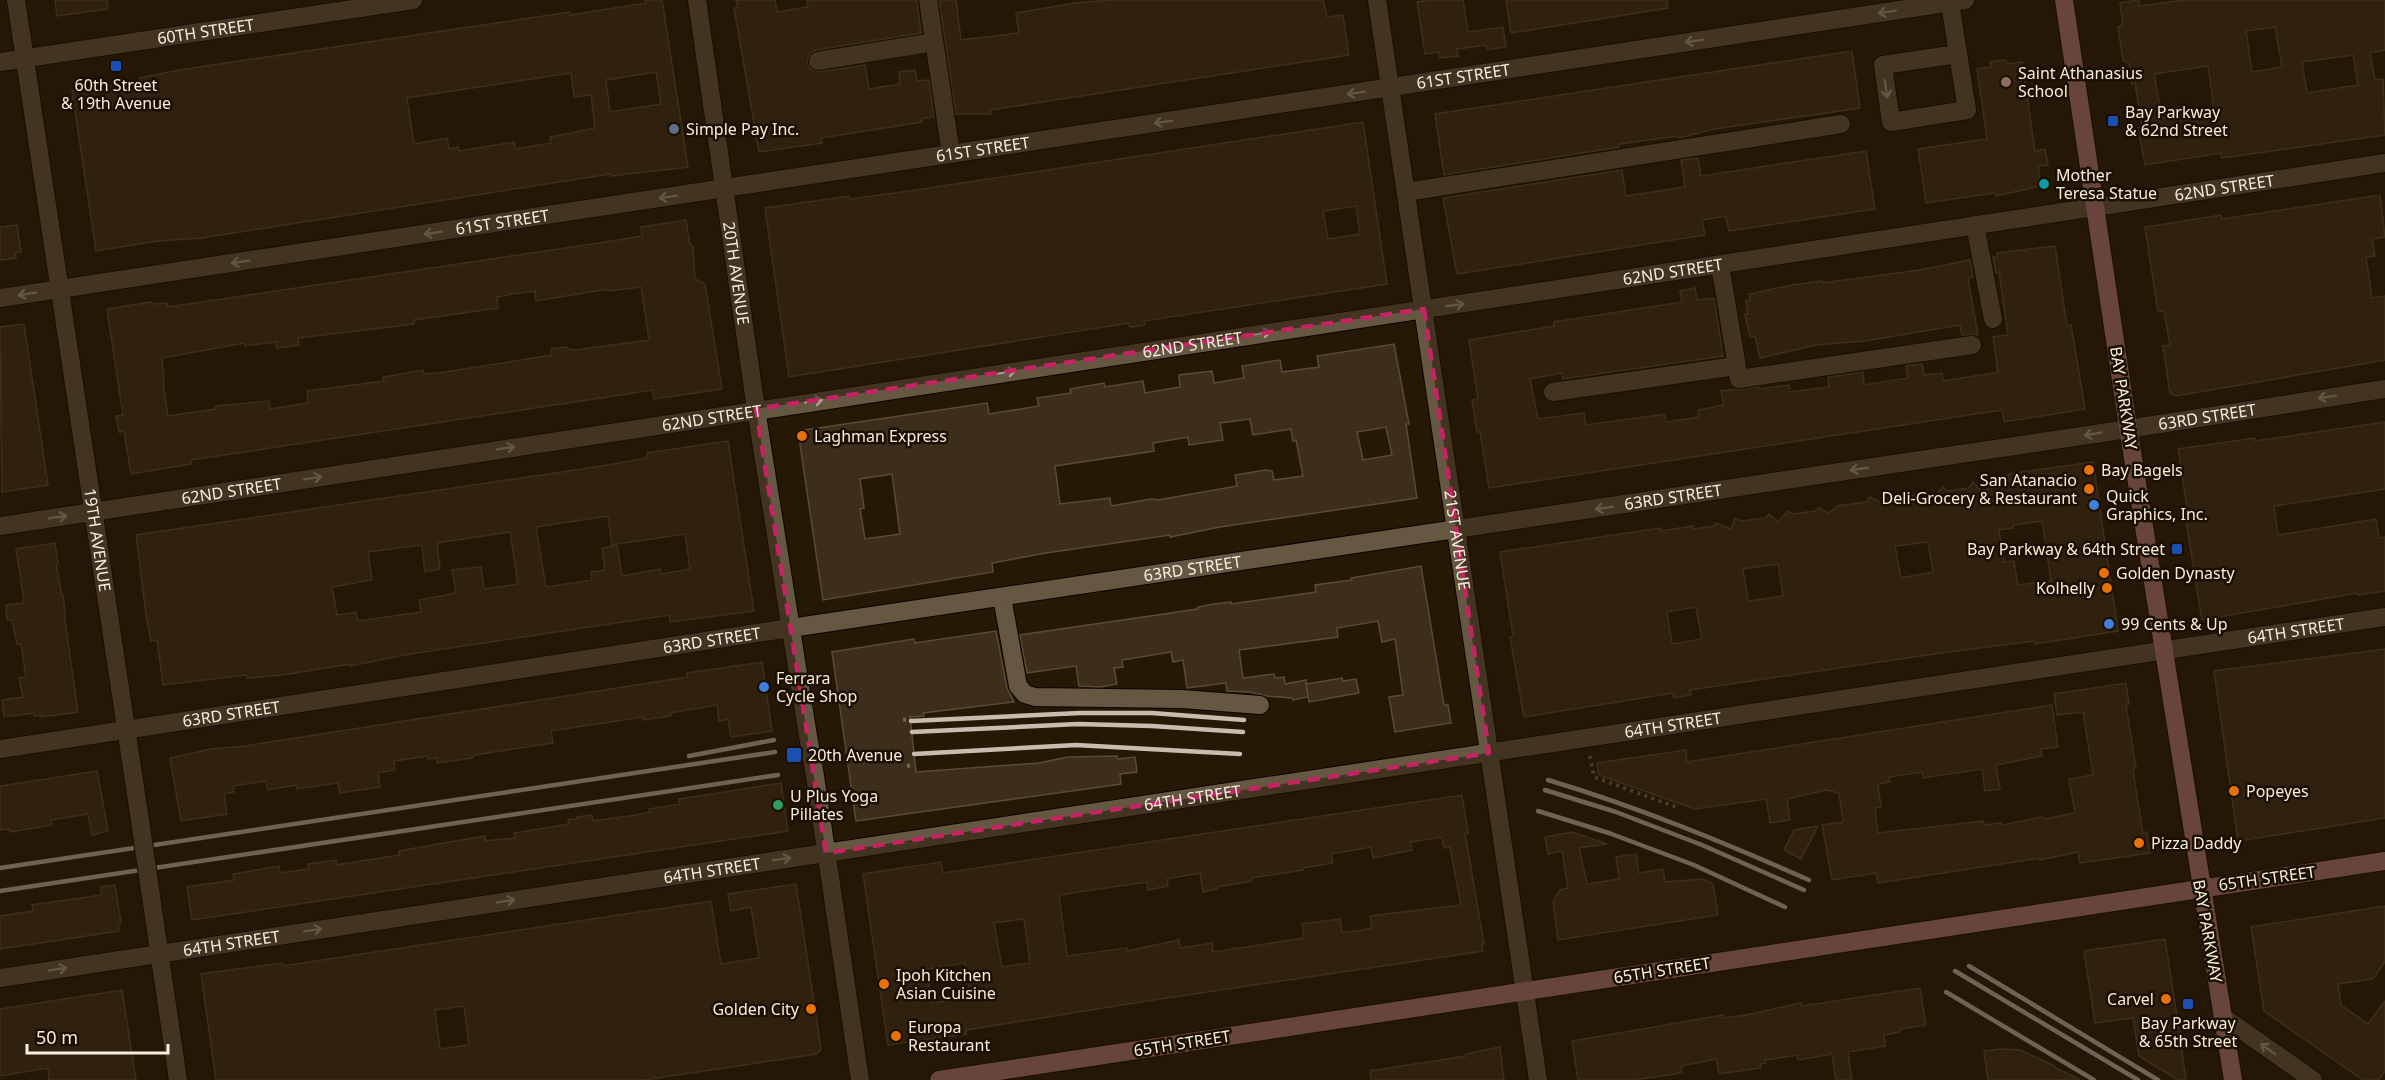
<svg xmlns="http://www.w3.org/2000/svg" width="2385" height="1080" font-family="'Noto Sans',sans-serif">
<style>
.building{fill:#3c2e1a;stroke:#5a4b37;stroke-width:1.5;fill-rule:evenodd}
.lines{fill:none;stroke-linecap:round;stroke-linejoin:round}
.minor-casing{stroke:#0e0400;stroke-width:20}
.major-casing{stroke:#0e0400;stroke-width:20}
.path{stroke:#716655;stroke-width:4;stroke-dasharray:3 4.5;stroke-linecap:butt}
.minor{stroke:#665742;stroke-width:18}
.major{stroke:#b97b80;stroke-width:18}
.rail{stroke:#c7bdaf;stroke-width:4.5}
.minor-bridge-casing{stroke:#0e0400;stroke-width:20;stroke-linecap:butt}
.minor-bridge{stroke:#665742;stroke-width:18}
.oneway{stroke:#aea292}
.marked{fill:none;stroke:#c52362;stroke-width:4.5;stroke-dasharray:12 8;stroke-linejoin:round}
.transit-dot{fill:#1a4fb4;stroke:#1b0f00;stroke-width:2}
.education-dot{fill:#8d6e63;stroke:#1b0f00;stroke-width:2}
.service-dot{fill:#5c6f8a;stroke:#1b0f00;stroke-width:2}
.culture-dot{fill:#0f9aa8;stroke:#1b0f00;stroke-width:2}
.food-dot{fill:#e8710a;stroke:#1b0f00;stroke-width:2}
.shop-dot{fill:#3f7fe0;stroke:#1b0f00;stroke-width:2}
.leisure-dot{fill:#2e9e5b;stroke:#1b0f00;stroke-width:2}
.labels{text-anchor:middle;stroke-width:5;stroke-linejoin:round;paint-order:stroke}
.street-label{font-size:16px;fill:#f7ede1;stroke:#1b0f00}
.poi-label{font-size:16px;fill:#f7ede1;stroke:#1b0f00;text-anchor:start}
</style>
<rect width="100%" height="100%" fill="#251805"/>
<g class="building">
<path d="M55,0H107L108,9L57,16Z"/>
<path d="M645,0H662L688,167L611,176L610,174L201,238L158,241L96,251L72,91L139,81V78L179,70L570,12V15L646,3ZM656,72L661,104L610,112L606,80ZM571,73L574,97L591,95L595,128L550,137L551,143L515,149L514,142L459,151L458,147L449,149L447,138L414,144L407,98Z"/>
<path d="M736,0H775L777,12L808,7L807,0H917L921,33L816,50L810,53L807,62L810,69L819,72L865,65L869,89L900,84L899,72L915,70L917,81L929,80L934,117L922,119V122L821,138L822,143L759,152L734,8H738Z"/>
<path d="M939,0H956L961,40L1019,33L1016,13L1075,3L1112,0H1323L1327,17L1343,15L1349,55L990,110L991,114H956Z"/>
<path d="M1431,0H1463L1468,32L1503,27L1506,47L1487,50L1486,45L1457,49L1458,56L1440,58L1439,52L1425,54L1417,2Z"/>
<path d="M1506,0H1667L1668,8L1511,33Z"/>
<path d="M2139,0V6L2185,0H2385V50L2370,53L2375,80L2383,79L2385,135L2222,158L2221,153L2145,165L2138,128L2142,127L2135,83L2132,84L2129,63L2123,61L2118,27L2123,24L2120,3ZM2275,27L2282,67L2252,72L2246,31ZM2353,55L2358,85L2307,93L2302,62ZM2208,66L2214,110L2162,118L2154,74Z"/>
<path d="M1852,51L1860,108L1715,129L1678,138V136L1619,144V147L1444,175L1435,114Z"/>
<path d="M2005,60L2008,64L2022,62L2035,151L2045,149L2048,165L2038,166L2041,186L1996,196L1995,193L1926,203L1918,149L1987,139L1977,69L1991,67L1990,62Z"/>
<path d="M1363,122L1387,284L1144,321L1145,325L1130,327L1129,323L789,377L765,208L849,196L850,199L909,191ZM1356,206L1360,234L1328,239L1323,211Z"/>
<path d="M1866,151L1875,209L1729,231L1726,216L1702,220L1705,235L1457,274L1443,198L1622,170L1626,196L1685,187L1681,160L1698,158L1701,176Z"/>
<path d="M2380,195L2385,237L2372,239L2375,256L2366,257L2372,298L2385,296V360L2176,396L2170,393L2163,346L2170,345L2164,311L2158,312L2145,227L2221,215L2222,219Z"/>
<path d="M686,220L690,245L693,246L695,279L705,284L722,389L654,399L652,390L621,395L191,460V464L131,474L124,431L119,432L116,416L123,415L107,309L151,302L154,304L167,303L168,307L612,241L642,236L641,227ZM641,287L649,340L575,350L568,349L567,347L551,349L552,355L439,373L424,374L423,370L383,377L384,381L307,391L308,403L270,409L269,401L215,406V409L168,416L163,382L164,379L162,358L244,343L245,346L276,342L277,348L299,345L298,338L414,324V320L498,308L497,297L512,294L535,291L536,301L608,289V291Z"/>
<path d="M17,225L21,252L15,253L16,258L0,260V227Z"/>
<path d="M2055,246L2067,326L2071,325L2085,409L2004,422L2002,410L1489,488L1480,432H1477L1472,400L1478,399L1469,340L1554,326V322L1682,302L1680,291L1695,288L1697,300L1714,298L1723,356L1563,379L1562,373L1530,379L1538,419L1584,413L1586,425L1665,414L1666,422L1699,417L1698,410L1724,405L1721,391L1759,387V389L1789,385L1790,392L1829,387L1828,377L1863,372L1864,385L1908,378L1906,366L1922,364L1924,375L1942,373L1943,381L1994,373L1998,372L1993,337L2008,335L1999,272L1996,273L1993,257L1997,256V253Z"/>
<path d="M1970,260L1973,277L1968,278L1978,335H1962L1960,325L1865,341L1816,345L1760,358L1755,336L1750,337L1745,314H1748L1746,301L1750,300L1749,294L1792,285L1822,281V283L1920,270Z"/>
<path d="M24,324L48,485L2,492L0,327Z"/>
<path d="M1394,344L1409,424H1406L1417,498L1220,527L1170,537V535L1046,553L992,563L993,572L823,600L798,431L987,403L989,414L1039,406L1037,398L1071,393L1070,389L1104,383L1105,387L1143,381L1145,393L1180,387L1179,375L1212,371L1214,383L1244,378L1242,366L1280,360L1282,372L1319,367L1317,356ZM1250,419L1253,435L1291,429L1293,441L1296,440L1303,476L1274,480L1272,471L1265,470L1235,475L1237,486L1158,500L1151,499L1111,506L1110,498L1060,504L1055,466L1154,451L1153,443L1188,437L1189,445L1223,440L1220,423ZM1386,427L1392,455L1363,460L1357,432ZM892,474L900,534L865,539L860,509L864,508L860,479Z"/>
<path d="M2385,422V489L2274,506L2278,535L2376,519L2379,538L2385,537V591L2358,595L2357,593L2202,620L2184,509L2187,508L2178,449L2255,438V441Z"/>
<path d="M728,441L754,611L670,622L669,615L404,655L350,666V664L282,675L247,678V675L163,685L157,640L151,641L146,615L136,535L595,467L648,458L647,453ZM608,516L612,545L685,534L690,569L661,574L660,569L622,576L617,545L602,548L605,570L591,572L592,580L546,587L536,527ZM510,532L518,584L484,589L481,567L452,570L456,593L419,600L421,612L358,621L356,612L337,615L332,587L372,580L368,552L422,545L425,572L440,569L437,543Z"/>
<path d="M2093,462L2118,631L2035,644L2034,641L1934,654L1690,690L1691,695L1674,698L1673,693L1524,717L1510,637L1513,636L1500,552L1660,528L1661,531L1693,526V529L1714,526L1716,523L1731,529L1735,518L1741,521L1765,518L1769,514L1778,522L1788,511L1793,514L1815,511L1819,508L1829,513L1837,506L1866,502L1870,497L1884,504L1890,496L1895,498L1918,495L1922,490L1932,499L1943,487L1947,491L1969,488L1973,482L1984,495L1991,482L2009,480L2008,474ZM2042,521L2051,581L2018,585L2014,561L2004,562L1999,530L2013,528V525ZM1928,542L1933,572L1901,578L1895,546ZM1778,564L1783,596L1748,601L1743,569ZM1696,607L1702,639L1672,644L1667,612Z"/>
<path d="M55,543L58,564H56L62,596H63L65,613H64L78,712L41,717V715L34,716V713L4,717L2,700L23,697L19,678L26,677L21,644H17L12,620H7L6,605L23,603L24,600L16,549Z"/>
<path d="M1421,566L1444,705H1448L1451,723L1395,732L1389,697L1403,695L1395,639L1382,642L1378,621L1337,628L1338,637L1239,650L1243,678L1274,674L1275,678L1284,677L1285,684L1306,680L1308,697L1293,700L1292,698L1267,696L1250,692L1227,691L1226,683L1187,688L1183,660L1173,662L1171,652L1122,660L1123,667L1114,668L1117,684L1100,687L1079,686L1076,666L1027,673L1020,635L1198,609V607L1214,604L1231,602V604L1316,592L1315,585L1352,580L1351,578Z"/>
<path d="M996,631L1007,688L1014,702L923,713L924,716L910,717L916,772L1039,763L1068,757L1117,756L1118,759L1135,757L1137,772L1120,774L1121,784L856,821L832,652L914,639L915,643Z"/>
<path d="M2385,649V818L2238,841L2214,671Z"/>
<path d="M762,662L772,731L731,737L728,719L719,721L717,705L670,713L671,716L644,720L643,717L551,731L553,743L480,754L472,756L473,758L437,763V758L428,759V756L394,761L395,770L378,773L380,787L340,793L338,783L297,789L296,785L268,790L266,781L233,786L234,792L224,794L227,814L181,821L170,758L211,749L245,746L687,677V673Z"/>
<path d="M1342,678L1343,681L1356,679L1359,693L1309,702L1306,684Z"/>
<path d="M2126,683L2129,704L2126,705L2136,768H2133L2136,790L2143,833L2147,832L2150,853L2080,863L2078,852L2040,860V858L1878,883L1876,873L1832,880L1822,825L1843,822L1839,793L1826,790L1787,799L1790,820L1770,823L1766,799L1695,809L1599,775L1597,763L1686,750L1687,762L2052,705L2058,747L2041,749L2042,756L1996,765L2000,789L1985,791L1982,769L1923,778L1922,772L1889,777L1890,782L1878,784L1881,807L1875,808L1878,833L1983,821L1984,825L2001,823L2003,825L2041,817L2045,819L2075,813L2069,779L2093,775L2083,712L2057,715L2054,694Z"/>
<path d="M97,771L108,831L92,835L88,814L51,820L52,825L10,832L9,829L0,830V786Z"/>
<path d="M781,783L788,831L192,920L187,887L234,880L233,874L279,866L280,873L309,869L308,864L336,860V865L399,855V851L485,836V841L515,838L514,833L569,824L568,820L577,819V817L592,815L593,821L636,815L650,812L649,809L680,804L679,799Z"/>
<path d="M1462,795L1468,833H1465L1484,944H1482L1483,951L1160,999L966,1030V1034L888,1045L863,874L941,862L943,873ZM1442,837L1444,848L1450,847L1461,905L1370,916L1372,928L1357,931L1342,932L1340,919L1302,924L1304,938L1213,952L1212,943L1180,948L1179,940L1127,951V948L1067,956L1059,895L1147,882L1148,890L1168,886L1167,879L1200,873L1203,892L1218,889V887L1252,881V878L1303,870V868L1333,863L1331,854L1371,847L1373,858L1412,850L1410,842ZM1024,919L1030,963L1002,967L994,923ZM965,963L971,998L931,1003L927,969Z"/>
<path d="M1818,826L1801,859L1784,850L1794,830Z"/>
<path d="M1572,832L1607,844L1579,848L1587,884L1619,879L1616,857L1636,854L1639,873L1663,869L1665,882L1703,879L1713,884L1718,915L1558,940L1553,902L1560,890L1568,888L1562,851L1548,854L1545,837Z"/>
<path d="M796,884L821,1049L817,1054L644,1080H216L201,974L282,963L283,966L711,901L721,964L759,958L751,907L731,911L728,894ZM464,1006L469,1045L440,1049L435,1010Z"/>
<path d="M115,885L121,923L118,924L119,931L0,949V916L33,911L32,905L102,895L100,887Z"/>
<path d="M2385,906V962L2373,979L2338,984L2341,1005L2368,1024L2385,1001V1071L2379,1080H2363L2264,1011L2251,927Z"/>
<path d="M2165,939L2177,1016L2186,1080H2178L2139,1056L2133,1018L2095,1023L2084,951Z"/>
<path d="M1920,988L1926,1025L1901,1029L1899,1032L1884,1035L1885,1046L1848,1052L1852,1080H1836L1832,1054L1798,1060L1797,1055L1765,1060V1063L1760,1064L1761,1068L1719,1074L1716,1059L1681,1066L1682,1072L1675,1074L1634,1080H1578L1572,1041L1723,1015V1018L1746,1015L1801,1003L1802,1006Z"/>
<path d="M122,990L136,1080H49L48,1068L0,1076V1009Z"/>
<path d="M1500,1047L1504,1080H1371L1370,1071L1466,1056V1054Z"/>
<path d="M2000,1049L2020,1050L2055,1066L2056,1068L2080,1080H1988L1984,1051Z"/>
</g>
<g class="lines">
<g class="minor-casing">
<g id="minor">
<path id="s1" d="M16,0L141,827"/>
<path id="s2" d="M697,0L756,409L807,730"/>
<path d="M928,0L951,154"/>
<path id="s3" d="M1377,0L1538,1080"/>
<path d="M1950,3L1967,110L1891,122L1883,65L1958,54"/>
<path d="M818,61L934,42"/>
<path id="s4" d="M0,62L413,0"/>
<path d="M1406,192L1841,124"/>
<path d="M1975,225L1993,319"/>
<path d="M1720,265L1739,379L1972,345"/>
<path id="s5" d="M0,298L1965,0"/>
<path d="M1553,392L1736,366"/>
<path id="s6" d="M0,526L2385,163"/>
<path d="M1002,597L1018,686L1025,694L1035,697L1182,699L1260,705"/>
<path id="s7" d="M0,749L764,632L2095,434L2385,389"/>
<path d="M815,776L860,1080"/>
<path d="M148,876L178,1080"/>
<path id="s8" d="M0,978L2385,617"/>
<path d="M2223,1017L2313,1080"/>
</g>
</g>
<g class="major-casing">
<g id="major">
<path d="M2064,0L2128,427L2233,1080"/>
<path d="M939,1080L2385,861"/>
</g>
</g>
<g class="path">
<path d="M903,720L910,719"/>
<path d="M1590,756L1594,777L1679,808"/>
<path d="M907,766L914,765"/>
</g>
<use href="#minor" class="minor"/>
<use href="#major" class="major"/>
<g class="rail">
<path d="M911,721L1080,713H1152L1244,720"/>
<path d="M912,732L1078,724L1152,726L1243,732"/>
<path d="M914,754L1076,745L1240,754"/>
<path d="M689,756L774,740"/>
<path d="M1548,780C1638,807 1723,842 1809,880"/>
<path d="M1545,790L1616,812L1702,845L1804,890"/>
<path d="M1538,811L1609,833L1694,865L1785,907"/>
<path d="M0,868L775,752"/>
<path d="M0,891L778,775"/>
<path d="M1969,966L2158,1080"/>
<path d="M1955,971L2138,1080"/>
<path d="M1946,992L2094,1080"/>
</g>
<g class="minor-bridge-casing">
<g id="minor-bridge">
<path d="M807,730L815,776"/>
<path d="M141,827L148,876"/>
</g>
</g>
<use href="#minor-bridge" class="minor-bridge"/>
</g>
<defs><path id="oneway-shaft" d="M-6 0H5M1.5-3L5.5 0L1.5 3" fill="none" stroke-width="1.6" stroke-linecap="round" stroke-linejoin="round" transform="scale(1.5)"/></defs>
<g class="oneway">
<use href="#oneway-shaft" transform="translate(1887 12) rotate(171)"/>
<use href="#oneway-shaft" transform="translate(1694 41) rotate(171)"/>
<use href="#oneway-shaft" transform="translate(1886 89) rotate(82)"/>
<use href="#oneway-shaft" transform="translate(1356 93) rotate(171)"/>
<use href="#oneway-shaft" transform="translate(1163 122) rotate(171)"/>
<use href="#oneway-shaft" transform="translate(668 197) rotate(171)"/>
<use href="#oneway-shaft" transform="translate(433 233) rotate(171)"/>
<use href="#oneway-shaft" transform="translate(240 262) rotate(171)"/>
<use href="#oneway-shaft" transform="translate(27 294) rotate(171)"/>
<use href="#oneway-shaft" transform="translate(1455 305) rotate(-8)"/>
<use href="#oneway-shaft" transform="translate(1262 333) rotate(-9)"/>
<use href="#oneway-shaft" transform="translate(1007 372) rotate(-9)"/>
<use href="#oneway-shaft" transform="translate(2327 397) rotate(171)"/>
<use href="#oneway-shaft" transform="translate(814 401) rotate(-9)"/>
<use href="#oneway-shaft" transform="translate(2093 434) rotate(170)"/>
<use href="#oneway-shaft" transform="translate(506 448) rotate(-9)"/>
<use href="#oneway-shaft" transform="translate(1859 469) rotate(172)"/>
<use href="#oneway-shaft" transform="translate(313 478) rotate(-9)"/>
<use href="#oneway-shaft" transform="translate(1604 508) rotate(172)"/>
<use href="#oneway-shaft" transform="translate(58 517) rotate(-8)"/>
<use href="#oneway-shaft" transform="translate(782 859) rotate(-9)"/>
<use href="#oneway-shaft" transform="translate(506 901) rotate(-9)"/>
<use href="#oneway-shaft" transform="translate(313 930) rotate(-9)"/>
<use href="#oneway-shaft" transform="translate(58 969) rotate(-9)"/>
<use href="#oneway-shaft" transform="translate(2268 1049) rotate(-145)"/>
</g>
<path d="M0 0H2385V1080H0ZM1424,309L1489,753L826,853L756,409Z" fill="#251805" fill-opacity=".55" fill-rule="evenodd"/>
<path class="marked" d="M1424,309L1489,753L826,853L756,409Z"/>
<g class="transit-dot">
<rect x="110" y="60" width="12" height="12" rx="3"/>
<rect x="2107" y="115" width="12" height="12" rx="3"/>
<rect x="2171" y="543" width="12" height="12" rx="3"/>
<rect x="786" y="747" width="16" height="16" rx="3"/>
<rect x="2182" y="998" width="12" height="12" rx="3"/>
</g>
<circle class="education-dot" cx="2006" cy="82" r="6"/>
<circle class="service-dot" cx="674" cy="129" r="6"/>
<circle class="culture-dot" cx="2044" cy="184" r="6"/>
<g class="food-dot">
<circle cx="802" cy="436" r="6"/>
<circle cx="2089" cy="470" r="6"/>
<circle cx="2089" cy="489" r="6"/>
<circle cx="2104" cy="573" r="6"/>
<circle cx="2107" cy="588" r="6"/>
<circle cx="2234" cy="791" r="6"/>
<circle cx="2139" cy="843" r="6"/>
<circle cx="884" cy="984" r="6"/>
<circle cx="2166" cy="999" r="6"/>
<circle cx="811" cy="1009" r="6"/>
<circle cx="896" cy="1036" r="6"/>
</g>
<g class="shop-dot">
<circle cx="2094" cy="505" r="6"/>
<circle cx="2109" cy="624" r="6"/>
<circle cx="764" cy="687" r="6"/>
</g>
<circle class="leisure-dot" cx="778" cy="805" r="6"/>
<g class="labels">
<g class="street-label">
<text dy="6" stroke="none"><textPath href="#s4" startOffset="208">60TH STREET</textPath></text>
<text dy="6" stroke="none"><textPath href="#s5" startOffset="1480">61ST STREET</textPath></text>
<text dy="6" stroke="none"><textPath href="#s5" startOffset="994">61ST STREET</textPath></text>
<text dy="6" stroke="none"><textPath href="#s6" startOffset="2250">62ND STREET</textPath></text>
<text dy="6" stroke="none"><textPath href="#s5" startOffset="508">61ST STREET</textPath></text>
<text dy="6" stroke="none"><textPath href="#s6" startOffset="1692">62ND STREET</textPath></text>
<text dy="6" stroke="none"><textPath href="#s2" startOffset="276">20TH AVENUE</textPath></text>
<text dy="6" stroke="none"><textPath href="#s6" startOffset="1206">62ND STREET</textPath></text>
<text transform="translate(2124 398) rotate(81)" y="6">BAY PARKWAY</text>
<text dy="6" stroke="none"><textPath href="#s7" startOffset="2232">63RD STREET</textPath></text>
<text dy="6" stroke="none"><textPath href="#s6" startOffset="720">62ND STREET</textPath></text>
<text dy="6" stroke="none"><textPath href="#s6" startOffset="234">62ND STREET</textPath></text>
<text dy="6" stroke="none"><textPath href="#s7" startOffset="1692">63RD STREET</textPath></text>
<text dy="6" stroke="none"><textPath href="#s1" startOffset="546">19TH AVENUE</textPath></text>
<text dy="6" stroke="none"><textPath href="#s3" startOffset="546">21ST AVENUE</textPath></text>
<text dy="6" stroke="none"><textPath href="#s7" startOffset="1206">63RD STREET</textPath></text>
<text dy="6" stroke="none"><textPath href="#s8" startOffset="2322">64TH STREET</textPath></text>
<text dy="6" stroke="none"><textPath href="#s7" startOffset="720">63RD STREET</textPath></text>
<text dy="6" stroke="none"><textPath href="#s7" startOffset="234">63RD STREET</textPath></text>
<text dy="6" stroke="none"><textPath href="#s8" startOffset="1692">64TH STREET</textPath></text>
<text dy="6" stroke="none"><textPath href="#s8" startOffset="1206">64TH STREET</textPath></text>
<text dy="6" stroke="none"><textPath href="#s8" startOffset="720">64TH STREET</textPath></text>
<text transform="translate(2267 878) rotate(-8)" y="6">65TH STREET</text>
<text transform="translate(2208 931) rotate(80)" y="6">BAY PARKWAY</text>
<text dy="6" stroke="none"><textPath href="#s8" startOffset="234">64TH STREET</textPath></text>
<text transform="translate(1662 970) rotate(-9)" y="6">65TH STREET</text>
<text transform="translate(1182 1043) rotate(-9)" y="6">65TH STREET</text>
</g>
<g class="poi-label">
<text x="2018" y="79">Saint Athanasius<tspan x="2018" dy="18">School</tspan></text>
<text x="116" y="91" text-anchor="middle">60th Street<tspan x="116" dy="18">&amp; 19th Avenue</tspan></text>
<text x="2125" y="118">Bay Parkway<tspan x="2125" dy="18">&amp; 62nd Street</tspan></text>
<text x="686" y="135">Simple Pay Inc.</text>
<text x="2056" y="181">Mother<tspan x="2056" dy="18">Teresa Statue</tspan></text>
<text x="814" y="442">Laghman Express</text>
<text x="2101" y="476">Bay Bagels</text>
<text x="2077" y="486" text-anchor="end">San Atanacio<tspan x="2077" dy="18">Deli-Grocery &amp; Restaurant</tspan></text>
<text x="2106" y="502">Quick<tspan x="2106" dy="18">Graphics, Inc.</tspan></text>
<text x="2165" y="555" text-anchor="end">Bay Parkway &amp; 64th Street</text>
<text x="2116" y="579">Golden Dynasty</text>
<text x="2095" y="594" text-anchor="end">Kolhelly</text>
<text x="2121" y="630">99 Cents &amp; Up</text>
<text x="776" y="684">Ferrara<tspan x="776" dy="18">Cycle Shop</tspan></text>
<text x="808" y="761">20th Avenue</text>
<text x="2246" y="797">Popeyes</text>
<text x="790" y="802">U Plus Yoga<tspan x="790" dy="18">Pillates</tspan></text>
<text x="2151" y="849">Pizza Daddy</text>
<text x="896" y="981">Ipoh Kitchen<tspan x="896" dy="18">Asian Cuisine</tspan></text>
<text x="2154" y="1005" text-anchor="end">Carvel</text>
<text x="799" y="1015" text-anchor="end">Golden City</text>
<text x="2188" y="1029" text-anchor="middle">Bay Parkway<tspan x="2188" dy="18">&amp; 65th Street</tspan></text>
<text x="908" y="1033">Europa<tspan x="908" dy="18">Restaurant</tspan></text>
</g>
</g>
<path d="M27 1044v9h141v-9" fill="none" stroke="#f7ede1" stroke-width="3"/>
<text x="36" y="1044" font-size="18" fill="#f7ede1" stroke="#1b0f00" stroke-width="4.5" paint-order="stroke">50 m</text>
</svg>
